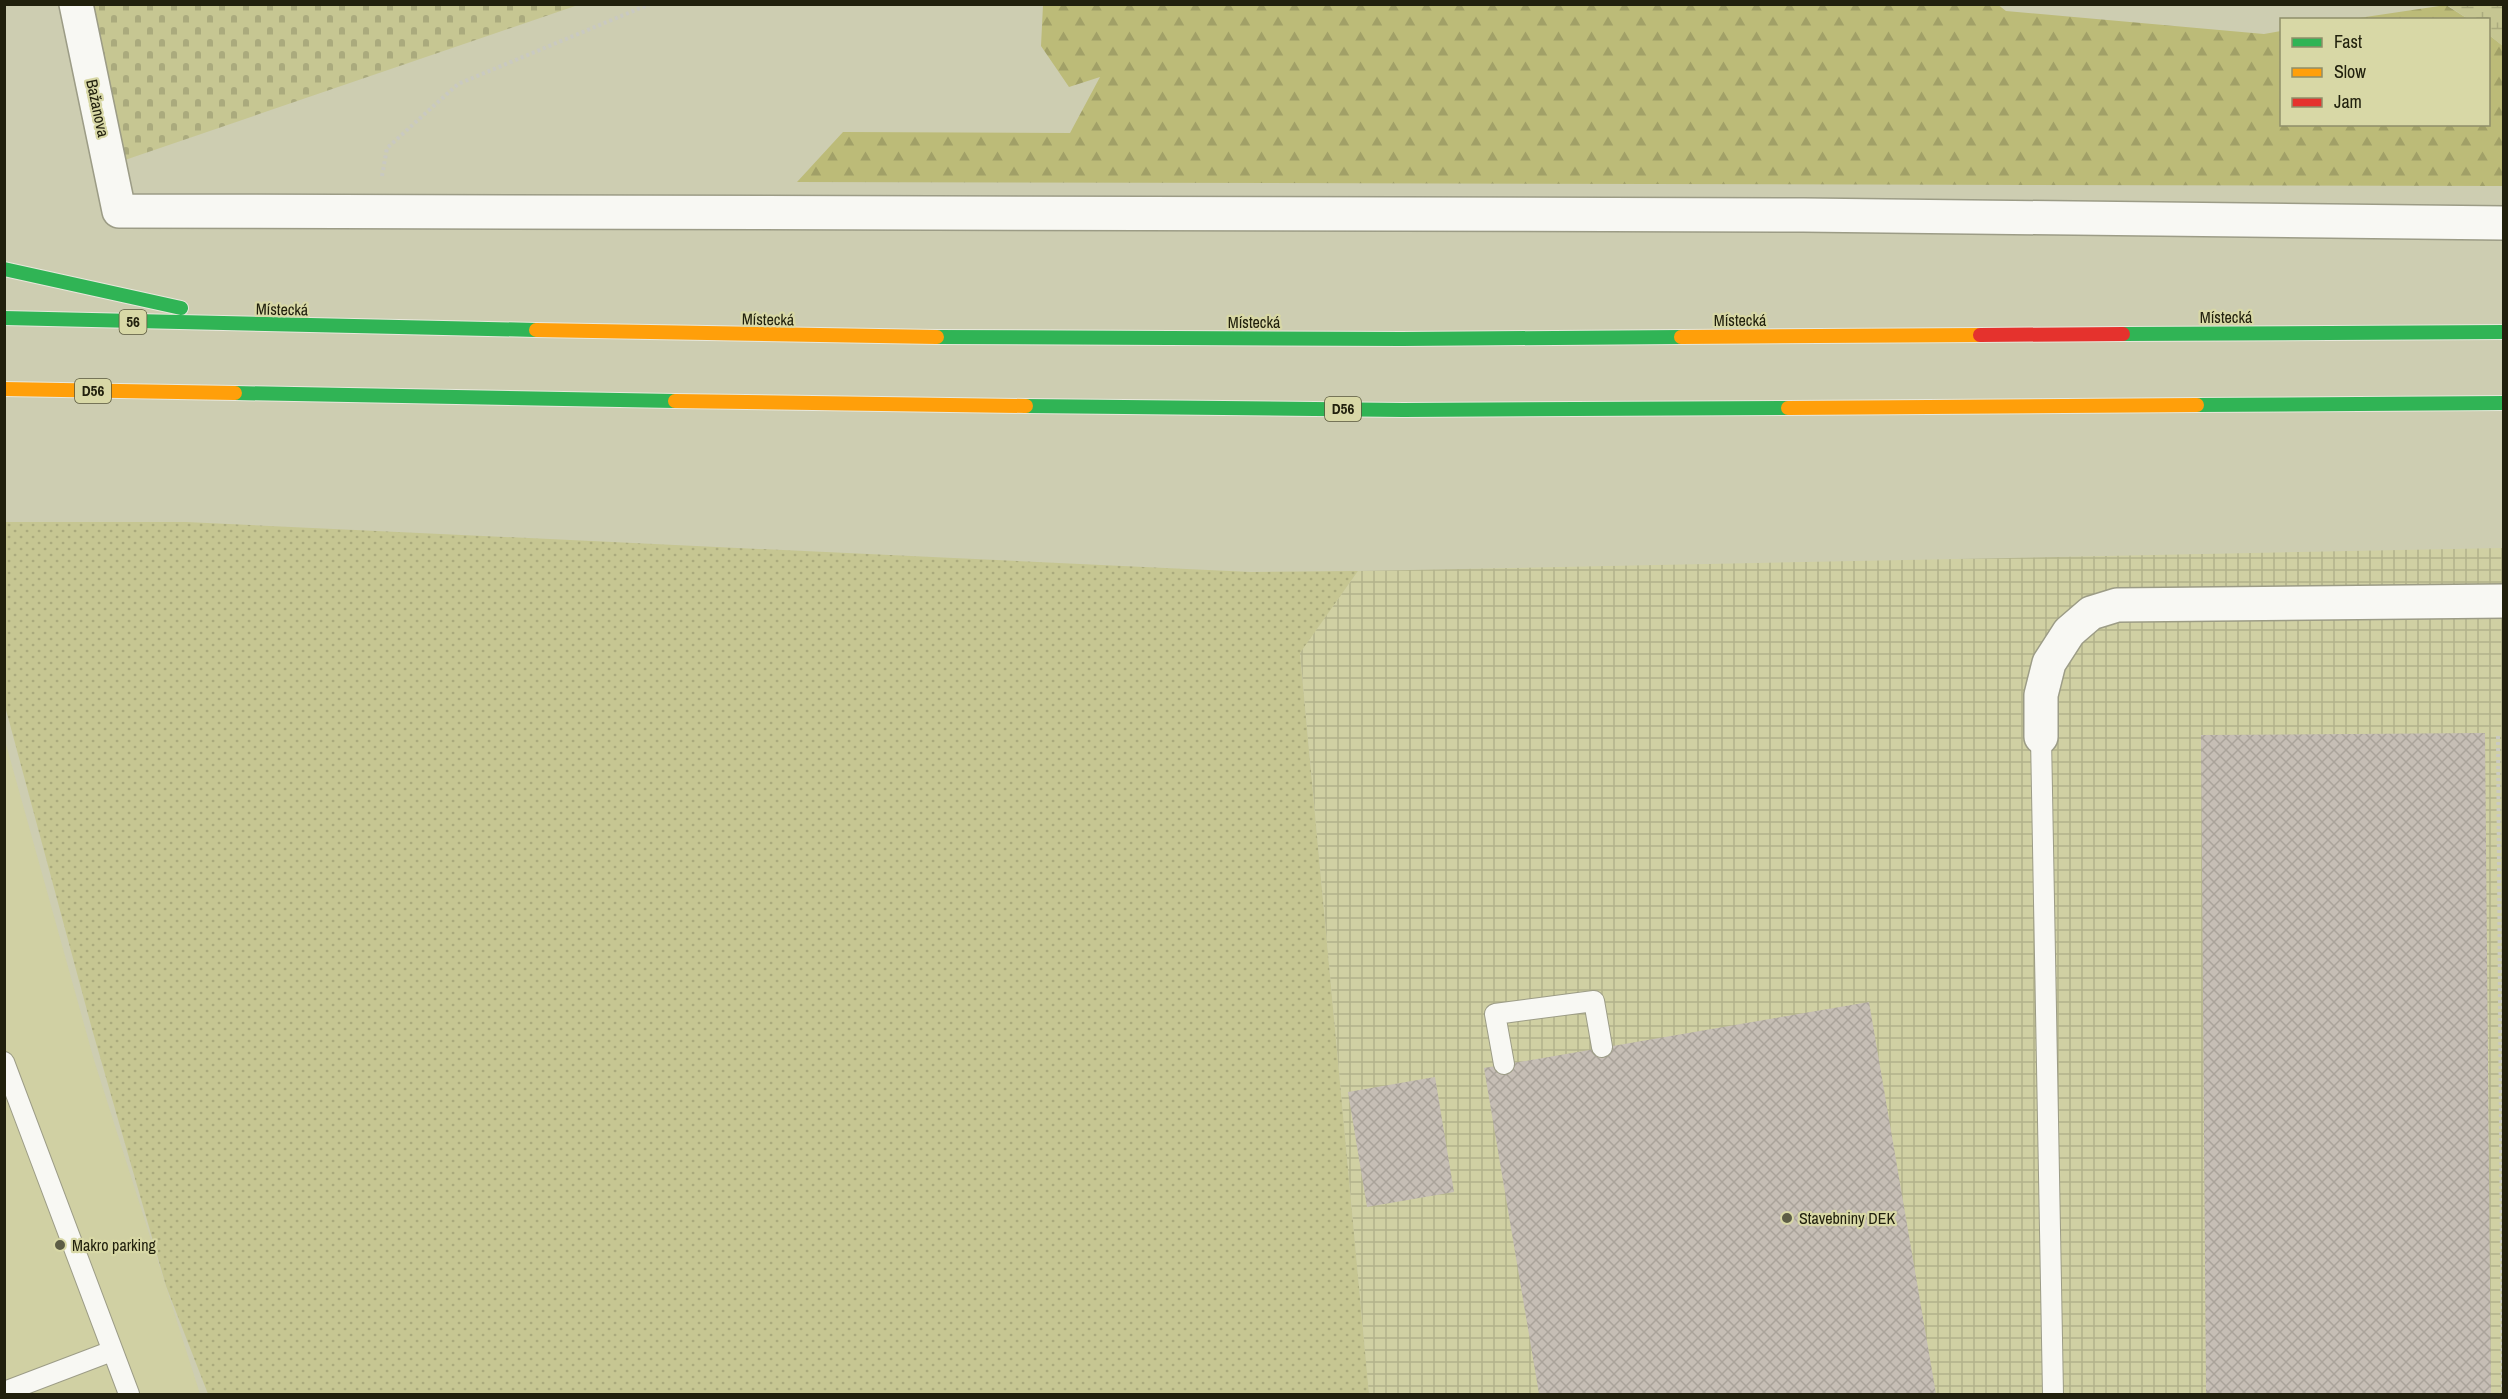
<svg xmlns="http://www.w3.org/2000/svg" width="2508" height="1399" font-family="'Archivo Narrow',sans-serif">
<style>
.built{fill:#d0d0a3}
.industrial{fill:url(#industrial-grid)}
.grass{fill:url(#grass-dots)}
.forest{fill:url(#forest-firs)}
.wetland{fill:url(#wetland-marsh)}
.cemetery{fill:url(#cemetery-stones)}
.building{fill:url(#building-cross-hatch)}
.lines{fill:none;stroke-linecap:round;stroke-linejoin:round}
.lane-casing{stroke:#9c9c86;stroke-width:22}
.street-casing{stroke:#9c9c86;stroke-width:36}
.fast-casing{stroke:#e8e8dc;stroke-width:16}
.slow-casing{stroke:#e8e8dc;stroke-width:16}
.jam-casing{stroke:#e8e8dc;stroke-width:16}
.path{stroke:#c9c9c1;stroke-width:4;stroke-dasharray:3 3;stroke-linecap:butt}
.lane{stroke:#f8f8f3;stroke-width:20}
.street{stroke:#f8f8f3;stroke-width:33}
.fast{stroke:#30b455;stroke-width:14}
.slow{stroke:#ff9f0a;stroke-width:14}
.jam{stroke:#e5322d;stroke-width:14}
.poi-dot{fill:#5d5d46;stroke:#d8d8a6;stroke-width:2}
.labels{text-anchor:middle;stroke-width:4.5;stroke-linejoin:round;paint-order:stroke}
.shield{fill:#d8d8a6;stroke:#58573b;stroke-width:1.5}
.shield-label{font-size:15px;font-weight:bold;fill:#21200d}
.street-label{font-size:16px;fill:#21200d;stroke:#d8d8a6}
.poi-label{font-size:16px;fill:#21200d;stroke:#d8d8a6;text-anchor:start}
</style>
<defs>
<pattern id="industrial-grid" width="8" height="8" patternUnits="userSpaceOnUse" patternTransform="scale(1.5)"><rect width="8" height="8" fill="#d0d0a3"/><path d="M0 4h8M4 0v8" fill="none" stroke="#b2b28b"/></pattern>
<pattern id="grass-dots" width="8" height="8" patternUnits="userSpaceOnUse" patternTransform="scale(1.5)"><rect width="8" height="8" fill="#c6c692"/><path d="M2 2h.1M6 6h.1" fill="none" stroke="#aaaa7d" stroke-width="1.8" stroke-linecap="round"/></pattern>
<pattern id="forest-firs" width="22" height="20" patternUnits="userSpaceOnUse" patternTransform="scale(1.5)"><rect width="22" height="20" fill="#bcbb78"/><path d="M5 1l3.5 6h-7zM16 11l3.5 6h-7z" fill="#a1a067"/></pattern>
<pattern id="wetland-marsh" width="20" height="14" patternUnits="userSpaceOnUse" patternTransform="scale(1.5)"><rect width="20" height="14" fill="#c6c692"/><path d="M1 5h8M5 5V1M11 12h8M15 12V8" fill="none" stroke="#aaaa7d"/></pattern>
<pattern id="cemetery-stones" width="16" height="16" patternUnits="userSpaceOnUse" patternTransform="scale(1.5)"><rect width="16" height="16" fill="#c6c692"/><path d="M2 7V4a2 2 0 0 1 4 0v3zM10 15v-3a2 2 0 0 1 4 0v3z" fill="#aaaa7d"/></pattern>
<pattern id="building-cross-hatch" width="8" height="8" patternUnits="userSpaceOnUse" patternTransform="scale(1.5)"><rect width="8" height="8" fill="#c6beb5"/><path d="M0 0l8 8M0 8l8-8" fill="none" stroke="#aaa39a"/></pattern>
</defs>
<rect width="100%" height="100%" fill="#cdcdb1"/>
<path class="built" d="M4,737L94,1060L200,1394H5Z"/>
<path class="industrial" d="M2503,548V1394H1369L1300,652L1358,571Z"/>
<path class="grass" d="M5,522H186L1251,572L1358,571L1300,653L1369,1394H208L166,1286L92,1029L5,706Z"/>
<g class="forest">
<path d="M1997,4L2006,11L2264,34L2281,31L2282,124H2488L2489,35L2503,46V186L797,182L843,132L1070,133L1100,77L1069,87L1041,46L1043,5Z"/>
<path d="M2446,5L2468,19H2352Z"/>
</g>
<path class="wetland" d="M2447,5H2503V46L2489,35L2488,20L2468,19Z"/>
<path class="cemetery" d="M94,4L578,5L122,161Z"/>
<g class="building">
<path d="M2485,733L2491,1394H2206L2201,735Z"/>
<path d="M1869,1002L1936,1394H1539L1484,1068Z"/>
<path d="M1435,1077L1454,1192L1367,1207L1348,1092Z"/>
</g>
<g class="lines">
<g class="lane-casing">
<g id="lane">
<path d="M2041,737L2053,1394"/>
<path d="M4,1062L129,1394"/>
<path d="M1504,1064L1495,1014L1594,1001L1602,1047"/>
<path d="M4,1392L112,1351"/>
</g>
</g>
<g class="street-casing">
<g id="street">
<path d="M76,4L119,211L1803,215L2504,223"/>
<path d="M2041,737V695L2049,663L2069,632L2091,613L2117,605L2504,601"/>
</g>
</g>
<g class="fast-casing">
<g id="fast">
<path d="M4,269L181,308"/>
<path d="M4,318L536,330"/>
<path d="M2123,334L2504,332"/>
<path d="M937,337L1402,339L1681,337"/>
<path d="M235,393L675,401"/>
<path d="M2197,405L2504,403"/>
<path d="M1026,406L1403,410L1788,408"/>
</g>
</g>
<g class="slow-casing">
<g id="slow">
<path d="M536,330L937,337"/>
<path d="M1681,337L1980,335"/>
<path d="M4,389L235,393"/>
<path d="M675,401L1026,406"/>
<path d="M1788,408L2197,405"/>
</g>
</g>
<g class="jam-casing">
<path id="jam" d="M1980,335L2123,334"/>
</g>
<g class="path">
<path d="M382,176L387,148L458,84L650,4"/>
<path d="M2498,736L2503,1394"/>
</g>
<use href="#lane" class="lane"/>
<use href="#street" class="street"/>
<use href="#fast" class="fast"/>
<use href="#slow" class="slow"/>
<use href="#jam" class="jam"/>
</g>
<g class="poi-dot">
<circle cx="1787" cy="1218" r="6"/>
<circle cx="60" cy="1245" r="6"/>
</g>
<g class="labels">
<g class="shield">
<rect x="119.5" y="310" width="27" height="24" rx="4.5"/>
<rect x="75" y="379" width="36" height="24" rx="4.5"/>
<rect x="1325" y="397" width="36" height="24" rx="4.5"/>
</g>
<g class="shield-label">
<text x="133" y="327">56</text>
<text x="93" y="396">D56</text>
<text x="1343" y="414">D56</text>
</g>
<g class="street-label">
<text transform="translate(98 108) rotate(78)" y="6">Bažanova</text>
<text transform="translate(282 309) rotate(1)" y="6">Místecká</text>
<text x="2226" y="323">Místecká</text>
<text transform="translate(768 319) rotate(1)" y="6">Místecká</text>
<text x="1740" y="326">Místecká</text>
<text x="1254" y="328">Místecká</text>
</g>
<g class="poi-label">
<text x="1799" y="1224">Stavebniny DEK</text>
<text x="72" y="1251">Makro parking</text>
</g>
</g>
<rect width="2508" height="1399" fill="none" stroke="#21200d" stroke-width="12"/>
<rect x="2280" y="18" width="210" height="108" fill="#d8d8a6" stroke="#8f8e69" stroke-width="1.5"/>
<rect x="2292" y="38" width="30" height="9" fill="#30b455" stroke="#8f8e69" stroke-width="1.5"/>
<text x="2334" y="48" font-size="18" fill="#21200d">Fast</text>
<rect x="2292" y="68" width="30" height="9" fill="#ff9f0a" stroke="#8f8e69" stroke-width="1.5"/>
<text x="2334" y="78" font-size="18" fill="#21200d">Slow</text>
<rect x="2292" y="98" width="30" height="9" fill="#e5322d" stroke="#8f8e69" stroke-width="1.5"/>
<text x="2334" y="108" font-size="18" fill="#21200d">Jam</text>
</svg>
